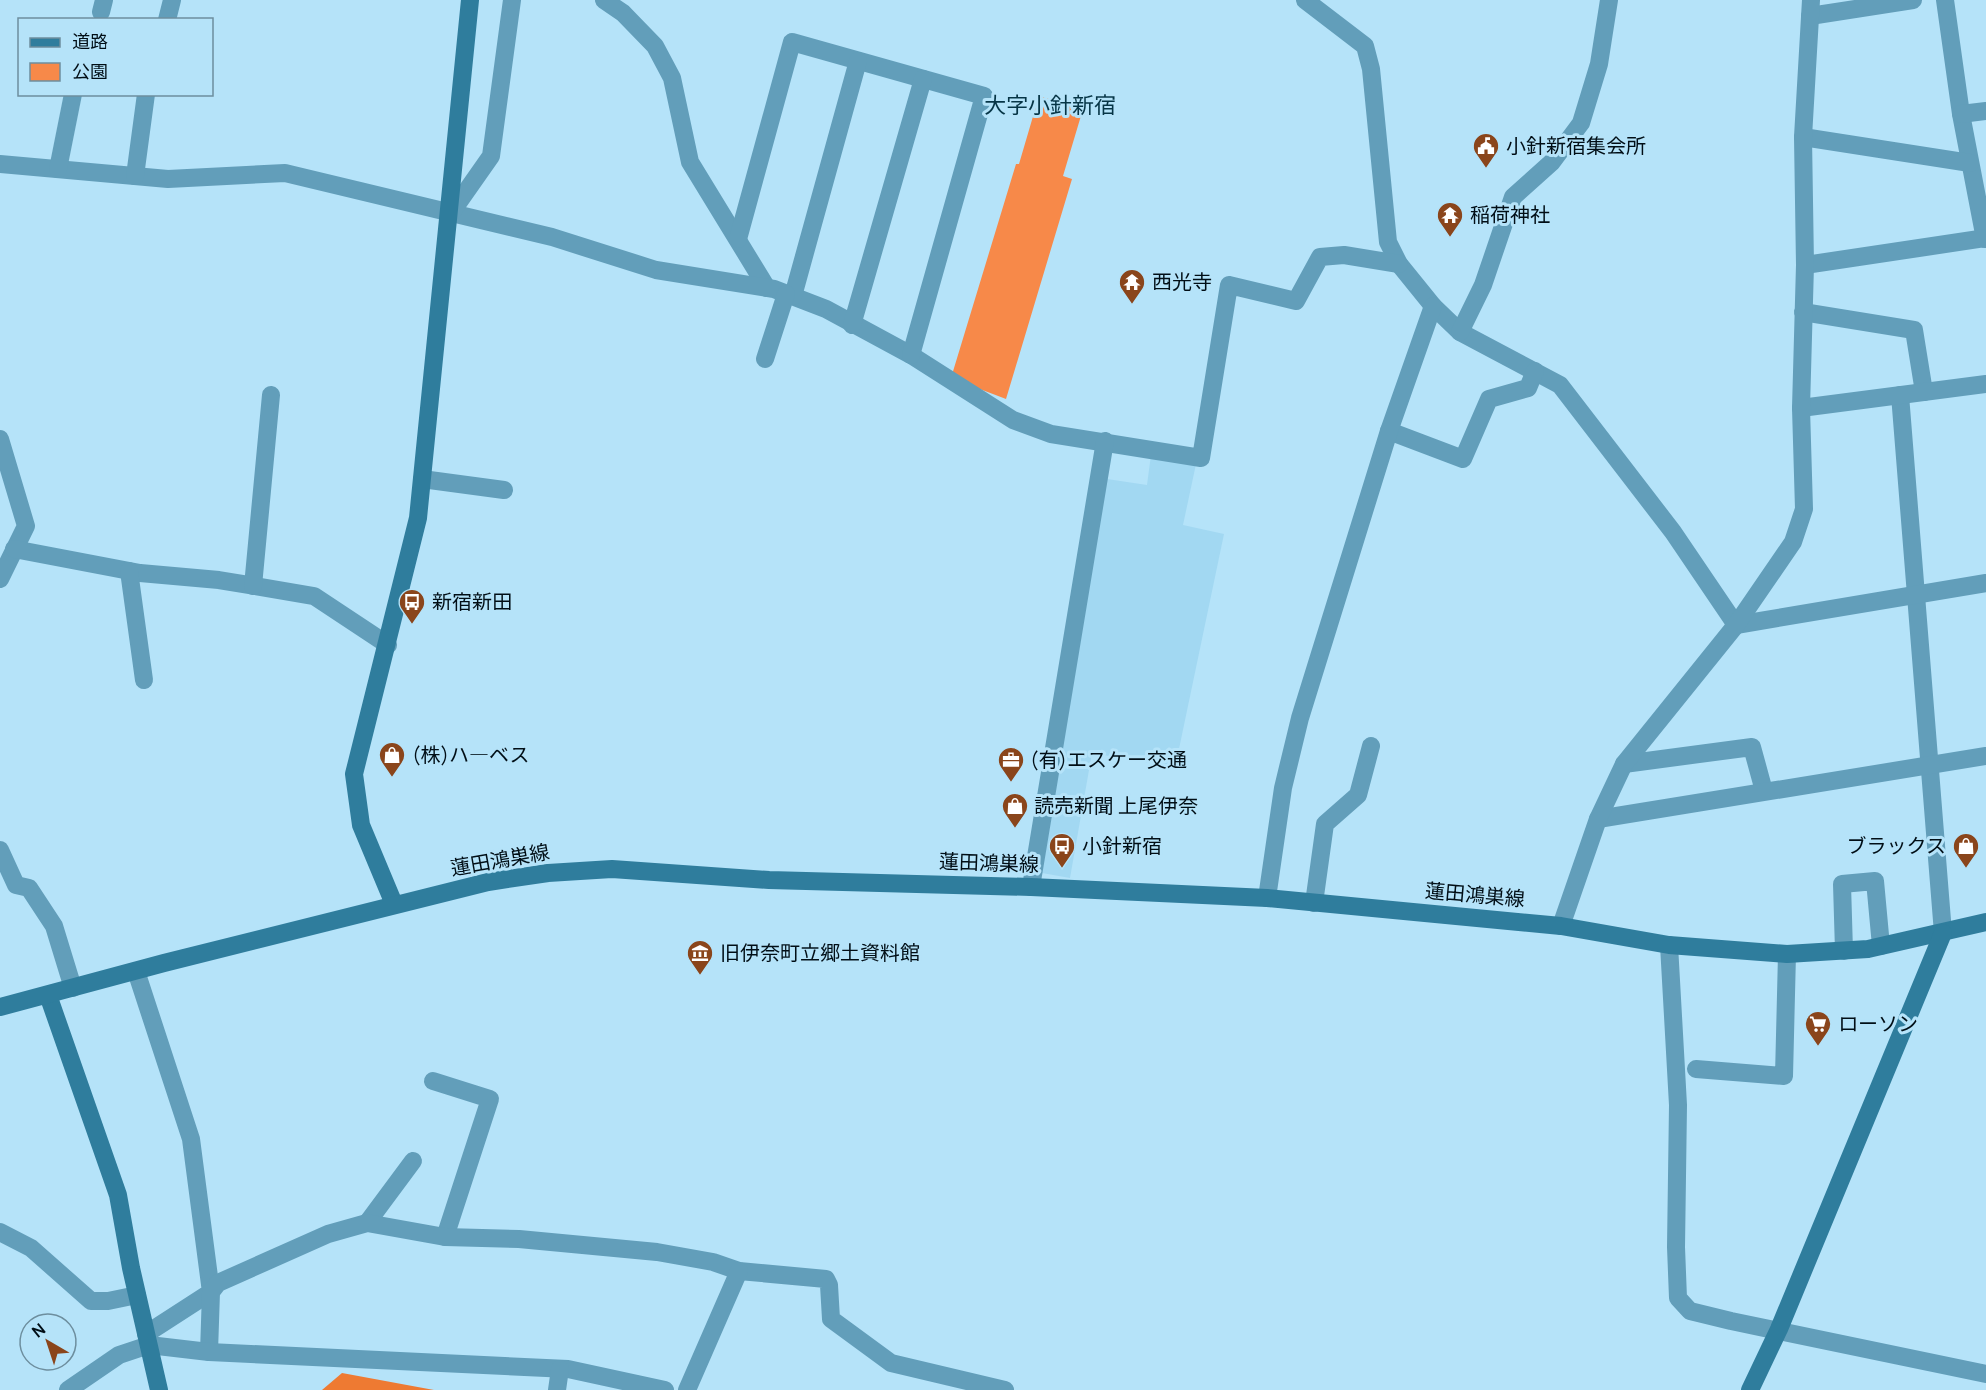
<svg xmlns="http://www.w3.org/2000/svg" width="1986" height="1390" font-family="Manrope,'Noto Sans JP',sans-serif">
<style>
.built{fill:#a2d8f2}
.green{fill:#f78949}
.forest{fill:#ee7a32}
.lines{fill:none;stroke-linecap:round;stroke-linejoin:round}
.street{stroke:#629eba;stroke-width:18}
.secondary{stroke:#2f7d9d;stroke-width:18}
.labels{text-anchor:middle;stroke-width:6;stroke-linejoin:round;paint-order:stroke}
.poi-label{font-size:20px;fill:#010e16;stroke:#b5e3f9;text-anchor:start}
.street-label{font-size:20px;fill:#010e16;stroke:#b5e3f9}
.quarter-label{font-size:22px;fill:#063546;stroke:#b5e3f9}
</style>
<rect width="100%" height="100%" fill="#b5e3f9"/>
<path class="built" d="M1151,455L1196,464L1183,525L1224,534L1175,768L1092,753L1070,878L1042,873L1107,479L1147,485Z"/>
<path class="green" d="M1039,96L1083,109L1063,176L1072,179L1006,399L951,378L1016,164H1019Z"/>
<path class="forest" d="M342,1373L434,1390H322Z"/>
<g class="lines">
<g class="street">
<path d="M604,0L623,13L655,46L672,78L690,162L767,288"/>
<path d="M1305,0L1365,46L1371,69L1388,242L1399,264L1433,306L1460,332L1560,385L1673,532L1736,625"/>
<path d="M1945,0L1961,114L1985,239"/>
<path d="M101,12L104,0"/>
<path d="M1810,16L1913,0"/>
<path d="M167,20L172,0"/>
<path d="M1961,114L1986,111"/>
<path d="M1803,137L1970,163"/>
<path d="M0,164L168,179L285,173L552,237L656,270L774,289L826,309L911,355L1013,420L1051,434L1201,458L1229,285L1296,301L1320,257L1344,255L1399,264"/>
<path d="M58,169L73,94"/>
<path d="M135,176L146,94"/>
<path d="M451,213L491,156L512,0"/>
<path d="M738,239L792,42L984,96L911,355"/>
<path d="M1805,265L1986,238"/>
<path d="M793,296L858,61"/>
<path d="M1803,312L1914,330L1924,392"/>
<path d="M852,325L923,79"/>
<path d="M1460,332L1483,285L1513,197L1552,162L1581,123L1599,64L1609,0"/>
<path d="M765,359L786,294"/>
<path d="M1900,395L1943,933"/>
<path d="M1801,408L1986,384"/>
<path d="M1389,431L1463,459L1489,399L1528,388L1535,371"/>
<path d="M0,439L26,526L0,579"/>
<path d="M422,479L504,490"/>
<path d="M14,549L140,573L219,580L314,596L388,645"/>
<path d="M129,571L144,680"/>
<path d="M253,586L271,395"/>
<path d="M1736,625L1986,583"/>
<path d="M1624,764L1752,747L1764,791"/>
<path d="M1598,819L1986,756"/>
<path d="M0,850L16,885L29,888L54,926L73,988"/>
<path d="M1031,887L1105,441"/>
<path d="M1267,898L1283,788L1300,718L1389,431L1433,306"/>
<path d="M1314,903L1325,824L1358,795L1371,746"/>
<path d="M1561,926L1598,819L1624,764L1736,625L1793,542L1804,509L1801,408L1805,265L1803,137L1811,0"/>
<path d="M1669,945L1678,1105L1676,1247L1678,1298L1690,1311L1731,1321L1986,1374"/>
<path d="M1844,951L1842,884L1875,881L1881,946"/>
<path d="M136,971L191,1139L211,1292L146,1334"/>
<path d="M1696,1069L1784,1076L1787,954"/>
<path d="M433,1081L490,1099L445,1237"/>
<path d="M367,1223L413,1161"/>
<path d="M0,1232L31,1248L91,1301H108L137,1295"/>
<path d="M209,1352L211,1292L218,1283L328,1234L367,1223L445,1237L519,1239L657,1252L713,1262L739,1271L826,1279L829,1285L831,1319L891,1363L1005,1390"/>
<path d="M68,1390L119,1355L149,1345L209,1352L568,1369L665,1390"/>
<path d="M557,1390L560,1369"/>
<path d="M687,1390L739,1271"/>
</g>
<g class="secondary">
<path d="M394,904L361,825L354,774L418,518L470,0"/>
<path d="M48,995L118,1195L131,1268L159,1390"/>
<path d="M0,1007L164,963L488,882L548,873L612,869L769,880L1031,887L1267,898L1561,926L1669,945L1787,954L1868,949L1986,922"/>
<path d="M1750,1390L1779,1329L1943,933"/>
</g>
</g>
<defs>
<g id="civic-pin" transform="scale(1.35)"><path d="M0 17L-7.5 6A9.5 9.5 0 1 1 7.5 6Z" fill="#8a451b" stroke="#b5e3f9"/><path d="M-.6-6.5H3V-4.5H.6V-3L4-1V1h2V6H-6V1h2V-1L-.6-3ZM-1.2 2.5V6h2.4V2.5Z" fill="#fff"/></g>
<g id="temple-pin" transform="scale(1.35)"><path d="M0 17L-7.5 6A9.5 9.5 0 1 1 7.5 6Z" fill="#8a451b" stroke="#b5e3f9"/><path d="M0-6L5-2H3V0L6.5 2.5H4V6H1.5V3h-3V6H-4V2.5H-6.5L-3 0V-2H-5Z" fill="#fff"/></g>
<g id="bus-pin" transform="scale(1.35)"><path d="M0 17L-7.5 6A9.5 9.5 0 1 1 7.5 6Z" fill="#8a451b" stroke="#b5e3f9"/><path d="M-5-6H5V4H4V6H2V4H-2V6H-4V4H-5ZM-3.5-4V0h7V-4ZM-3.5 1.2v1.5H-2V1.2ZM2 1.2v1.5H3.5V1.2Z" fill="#fff"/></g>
<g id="shop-pin" transform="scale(1.35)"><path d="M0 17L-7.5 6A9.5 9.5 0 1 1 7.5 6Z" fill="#8a451b" stroke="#b5e3f9"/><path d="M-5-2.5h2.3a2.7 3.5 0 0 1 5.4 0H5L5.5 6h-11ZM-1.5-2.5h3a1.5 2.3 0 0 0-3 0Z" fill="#fff"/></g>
<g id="office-pin" transform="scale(1.35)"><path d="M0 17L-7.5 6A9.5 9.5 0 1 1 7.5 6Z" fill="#8a451b" stroke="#b5e3f9"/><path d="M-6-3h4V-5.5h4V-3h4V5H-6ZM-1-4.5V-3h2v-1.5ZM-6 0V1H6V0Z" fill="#fff"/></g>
<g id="museum-pin" transform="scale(1.35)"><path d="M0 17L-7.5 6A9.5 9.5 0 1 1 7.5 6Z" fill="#8a451b" stroke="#b5e3f9"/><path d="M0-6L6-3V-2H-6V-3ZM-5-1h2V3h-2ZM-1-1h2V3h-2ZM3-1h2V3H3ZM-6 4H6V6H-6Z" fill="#fff"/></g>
<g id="supermarket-pin" transform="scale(1.35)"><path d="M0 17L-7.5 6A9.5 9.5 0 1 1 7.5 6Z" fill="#8a451b" stroke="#b5e3f9"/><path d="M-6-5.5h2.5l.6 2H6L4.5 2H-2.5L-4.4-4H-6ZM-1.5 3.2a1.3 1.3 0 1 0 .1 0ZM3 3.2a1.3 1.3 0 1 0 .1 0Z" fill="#fff"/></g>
</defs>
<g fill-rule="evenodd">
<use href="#civic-pin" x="1486" y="146"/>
<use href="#temple-pin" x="1450" y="215"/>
<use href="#temple-pin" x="1132" y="282"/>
<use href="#bus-pin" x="412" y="602"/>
<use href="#shop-pin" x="392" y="755"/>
<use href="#office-pin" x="1011" y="760"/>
<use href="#shop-pin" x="1015" y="806"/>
<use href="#bus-pin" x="1062" y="846"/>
<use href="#shop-pin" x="1966" y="846"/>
<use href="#museum-pin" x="700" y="953"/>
<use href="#supermarket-pin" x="1818" y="1024"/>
</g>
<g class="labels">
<g class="poi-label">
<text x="1506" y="153">小針新宿集会所</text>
<text x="1470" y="222">稲荷神社</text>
<text x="1152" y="289">西光寺</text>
<text x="432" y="609">新宿新田</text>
<text x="412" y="762">(株)ハ―ベス</text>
<text x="1030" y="767">(有)エスケー交通</text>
<text x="1034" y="813">読売新聞 上尾伊奈</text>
<text x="1082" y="853">小針新宿</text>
<text x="1946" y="853" text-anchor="end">ブラックス</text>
<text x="720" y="960">旧伊奈町立郷土資料館</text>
<text x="1838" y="1031">ローソン</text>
</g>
<g class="street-label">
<text transform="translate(500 860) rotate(-10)" y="7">蓮田鴻巣線</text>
<text transform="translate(989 863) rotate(2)" y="7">蓮田鴻巣線</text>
<text transform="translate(1475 895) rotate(5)" y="7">蓮田鴻巣線</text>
</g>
<g class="quarter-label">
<text x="1050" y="113">大字小針新宿</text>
</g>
</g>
<rect x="18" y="18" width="195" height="78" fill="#b5e3f9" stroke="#6d8e9e" stroke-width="1.5"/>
<rect x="30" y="38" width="30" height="9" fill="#2f7d9d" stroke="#6d8e9e" stroke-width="1.5"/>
<text x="72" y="48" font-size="18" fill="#010e16">道路</text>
<rect x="30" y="63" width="30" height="18" fill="#f78949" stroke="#6d8e9e" stroke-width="1.5"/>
<text x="72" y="78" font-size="18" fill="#010e16">公園</text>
<g transform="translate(48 1342) rotate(321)"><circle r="28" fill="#b5e3f9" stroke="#6d8e9e" stroke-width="1.5"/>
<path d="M0-4.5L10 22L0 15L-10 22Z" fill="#8a451b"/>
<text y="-9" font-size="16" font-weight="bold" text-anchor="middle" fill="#010e16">N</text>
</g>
</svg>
